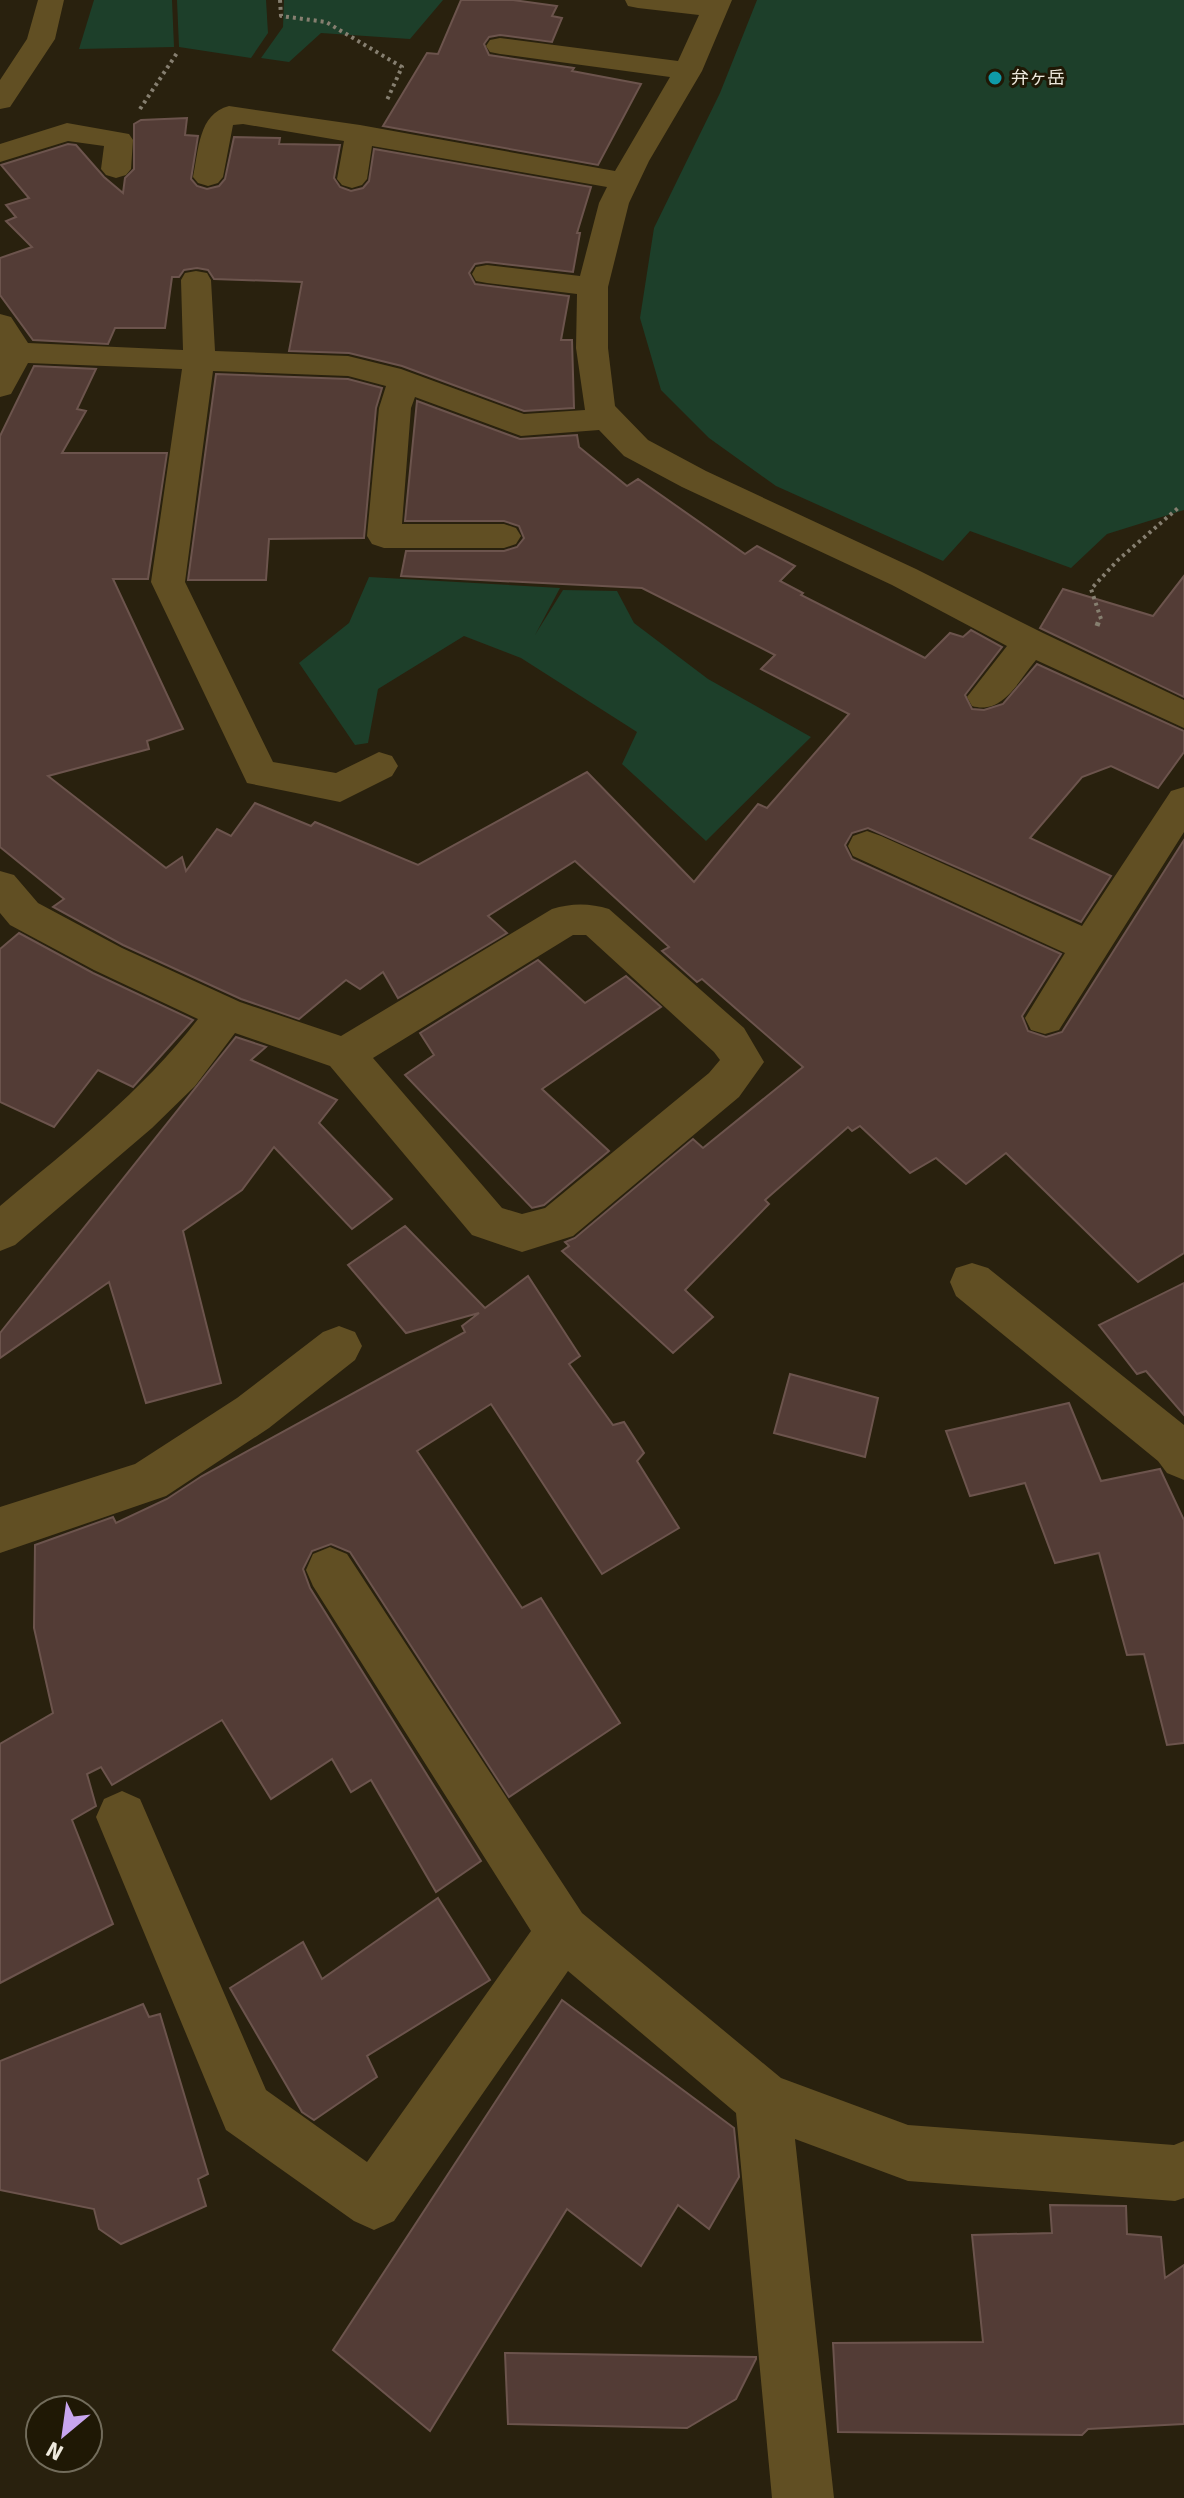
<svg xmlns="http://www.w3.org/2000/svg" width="1184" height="2498" font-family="Signika,'Noto Sans JP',sans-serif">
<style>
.green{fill:#1d3f2a}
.building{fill:#533c36;stroke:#6c544d;stroke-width:2}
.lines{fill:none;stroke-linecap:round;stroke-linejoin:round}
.path-far1{stroke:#867f70;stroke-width:4;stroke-dasharray:3 4;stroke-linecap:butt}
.path{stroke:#867f70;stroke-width:5;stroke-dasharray:4 6;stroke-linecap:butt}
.minor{fill:#614f23;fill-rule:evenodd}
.culture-dot{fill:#0f9aa8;stroke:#1f1805;stroke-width:3}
.labels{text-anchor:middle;stroke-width:6;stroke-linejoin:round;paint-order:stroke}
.far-poi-label{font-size:18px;fill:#eee9dd;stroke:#1f1805;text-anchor:start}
</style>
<rect width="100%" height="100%" fill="#29210e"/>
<g class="green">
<path d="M94,0H172L174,47L79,49Z"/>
<path d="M177,0H266L268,33L251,58L179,47Z"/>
<path d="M284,0H443L410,39L321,33L289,62L261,58L283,27Z"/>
<path d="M757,0H1184V510L1107,534L1071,568L970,531L943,561L776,486L709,438L661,390L640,318L654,228L720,93Z"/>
<path d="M369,577L560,588L535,635L563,590L617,591L634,623L708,679L811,737L706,841L622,764L637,732L521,658L464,636L378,689L368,743L355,745L299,663L349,623Z"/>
</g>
<g class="building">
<path d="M461,0H513L557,6L552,16L562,18L552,42L500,35L489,37L484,44L489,55L574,68L572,71L641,84L598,165L383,126L427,53L438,54Z"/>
<path d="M187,118L185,135L198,136L191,179L197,186L207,189L219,186L225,179L234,137L280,138L279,144L340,145L334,178L340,187L351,191L363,188L369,181L374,149L591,187L577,233H580L573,272L487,262L475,264L469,273L475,284L569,296L561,340H572L574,408L524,411L402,366L349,353L289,351L302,282L214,279L208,270L197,268L184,270L179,277H172L165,328H115L108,344L33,340L0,295V258L32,247L6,221L16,217L6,205L29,198L1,165L68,144L76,145L104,177L123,193L125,178L134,169V124L141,120Z"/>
<path d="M34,366L96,369L77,409L86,411L62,453H167L148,579H113L183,729L147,741L149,749L48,776L166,868L182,857L186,871L217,829L231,836L255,803L311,826L315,822L418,865L587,772L694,882L758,804L767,808L849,714L761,669L775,655L642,588L401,576L406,551H504L517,547L524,538L519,526L504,521H405L417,401L520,439L577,435L579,447L627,486L638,479L745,554L757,546L795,566L780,581L803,593L801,595L925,658L950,633L963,637L971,630L1002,647L965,695L972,709L984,710L1003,704L1037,664L1184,731V752L1158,788L1111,766L1082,777L1030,838L1111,876L1081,922L868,828L852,833L845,845L852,859L1061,954L1022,1016L1028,1031L1046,1037L1062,1032L1184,840V1253L1138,1282L1006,1153L966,1184L936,1158L910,1173L860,1126L852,1131L848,1127L765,1200L769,1204L685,1290L713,1317L673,1353L562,1251L569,1246L565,1242L575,1238L693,1139L703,1148L803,1067L702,979L697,982L662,951L669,947L575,861L488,916L507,933L398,998L383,972L360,989L346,980L299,1019L241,999L123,945L53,907L64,899L0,847V436Z"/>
<path d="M216,374L348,379L382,388L376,408L364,538L269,539L266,580H188Z"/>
<path d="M1184,576V697L1040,628L1063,589L1153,616Z"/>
<path d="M19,933L93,973L193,1020L133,1087L98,1070L54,1127L0,1102V949Z"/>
<path d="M538,960L585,1003L626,976L661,1007L542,1089L609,1151L544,1205L532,1208L405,1075L434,1055L420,1033Z"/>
<path d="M236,1037L266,1047L251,1060L337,1100L319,1123L392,1199L352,1229L274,1147L242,1190L183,1231L221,1383L146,1403L109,1282L0,1358V1333Z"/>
<path d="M405,1226L485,1308L528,1276L580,1356L569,1364L613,1425L624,1422L644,1453L637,1461L679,1528L602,1574L491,1404L417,1451L522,1608L541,1598L620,1723L509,1797L350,1552L331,1544L312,1551L303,1569L310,1588L481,1861L436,1892L371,1780L351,1792L332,1759L271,1799L222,1720L112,1785L101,1767L87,1774L96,1806L72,1820L113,1924L0,1983V1744L53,1713L34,1628L35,1545L113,1517L116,1523L167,1499L202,1476L465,1332L462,1326L479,1313L406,1333L348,1265Z"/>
<path d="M1184,1283V1415L1146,1371L1137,1374L1099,1325Z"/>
<path d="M790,1374L878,1398L865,1457L774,1433Z"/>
<path d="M1069,1403L1101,1481L1160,1469L1184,1520V1743L1167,1745L1144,1654L1127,1655L1099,1553L1055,1563L1025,1483L970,1496L946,1431Z"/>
<path d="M438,1898L490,1980L367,2056L377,2077L314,2120L302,2112L230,1988L303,1942L322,1979Z"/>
<path d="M562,2000L734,2128L739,2177L709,2229L678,2205L641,2266L567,2209L430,2431L333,2350Z"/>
<path d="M143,2004L149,2017L160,2014L208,2174L198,2179L206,2206L121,2244L99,2229L94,2209L0,2190V2061Z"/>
<path d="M1050,2205L1126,2206L1127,2234L1161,2237L1165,2278L1184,2265V2424L1088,2429L1082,2435L838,2432L833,2343L983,2342L972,2235L1052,2233Z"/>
<path d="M505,2353L756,2357V2359L736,2399L687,2428L508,2424Z"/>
</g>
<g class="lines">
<g class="path-far1">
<path d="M280,0L281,16L326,22L402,67L387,100"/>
<path d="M140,109L177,53"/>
<path d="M1101,619L1091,589L1118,560L1178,508"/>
</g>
<path class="path" d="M1097,626L1100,617"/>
<g class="minor">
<path d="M38,0H64L55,39L10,107L0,109V80L27,39Z"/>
<path d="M625,0H732L702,71L649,161L629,203L608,287V348L615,406L648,440L706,471L916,569L1043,633L1184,700V728L1036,660C1018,681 1003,715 972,706L967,697L1007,646L892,585L682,487L624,456L599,430L521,436L415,397L411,408L402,524H504L516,528L521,536L516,544L504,548H384L372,544L367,536L379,408L386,386L348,376L213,371L185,582L273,762L336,773L379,752L392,756L398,766L392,776L340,802L247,783L151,582L182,369L28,363L11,394L0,397V314L11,317L28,343L183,350L181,280L185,273L196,271L207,273L211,280L215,351L348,356L401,369L524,414L585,410L576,348L577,294L487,283L476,281L472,274L476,267L487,265L580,276L599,203L607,187L372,146L367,179L362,185L352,188L342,185L337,179L344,141L243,124L233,125L223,177L218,183L208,186L198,183L193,177C199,150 198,114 229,106L360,125L615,171L670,77L500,54L490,52L486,46L490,40L500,38L678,61L699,15L638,8L628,6Z"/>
<path d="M67,123L129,134L133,140L131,169L126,175L116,178L106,175L101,169L104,146L68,141L0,162V144Z"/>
<path d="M1184,787V832L1059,1030L1045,1034L1031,1030L1025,1018L1065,953L853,856L848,846L853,836L867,831L881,836L1082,926L1171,791Z"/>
<path d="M0,871L14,875L38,903L122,948L240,1002L341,1036L552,909C571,903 590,903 609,909L744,1028L764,1062L739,1097L573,1236L522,1252L472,1235L330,1066L235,1033L195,1086L152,1128L15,1245L0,1251V1206C70,1147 142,1092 198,1019L94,970L10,925L0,913ZM573,935H586L714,1052L720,1060L709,1073L545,1208L522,1214L502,1208L373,1058Z"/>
<path d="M972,1263L988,1268L1184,1425V1480L1167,1473L1158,1461L956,1296L950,1282L956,1268Z"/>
<path d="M339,1326L355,1332L362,1346L355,1360L269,1428L166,1496L0,1553V1507L135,1464L237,1398L323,1332Z"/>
<path d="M330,1547L347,1554L582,1913L781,2078L908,2125L1174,2145L1184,2141V2198L1175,2201L908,2181L795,2139L834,2498H772L736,2113L568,1971L394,2221L374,2230L354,2221L226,2130L96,1817L104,1799L122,1791L140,1799L266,2090L367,2162L531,1931L313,1586L306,1570L313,1554Z"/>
</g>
</g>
<circle class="culture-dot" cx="995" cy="78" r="8"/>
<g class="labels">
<g class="far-poi-label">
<text x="1011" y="84">弁ヶ岳</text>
</g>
</g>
<g transform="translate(64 2434) rotate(209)"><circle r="38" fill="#1f1805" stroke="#726c5b" stroke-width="2"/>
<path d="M0-6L14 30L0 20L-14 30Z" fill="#c8a5ef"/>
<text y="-12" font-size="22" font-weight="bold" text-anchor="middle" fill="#eee9dd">N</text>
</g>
</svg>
